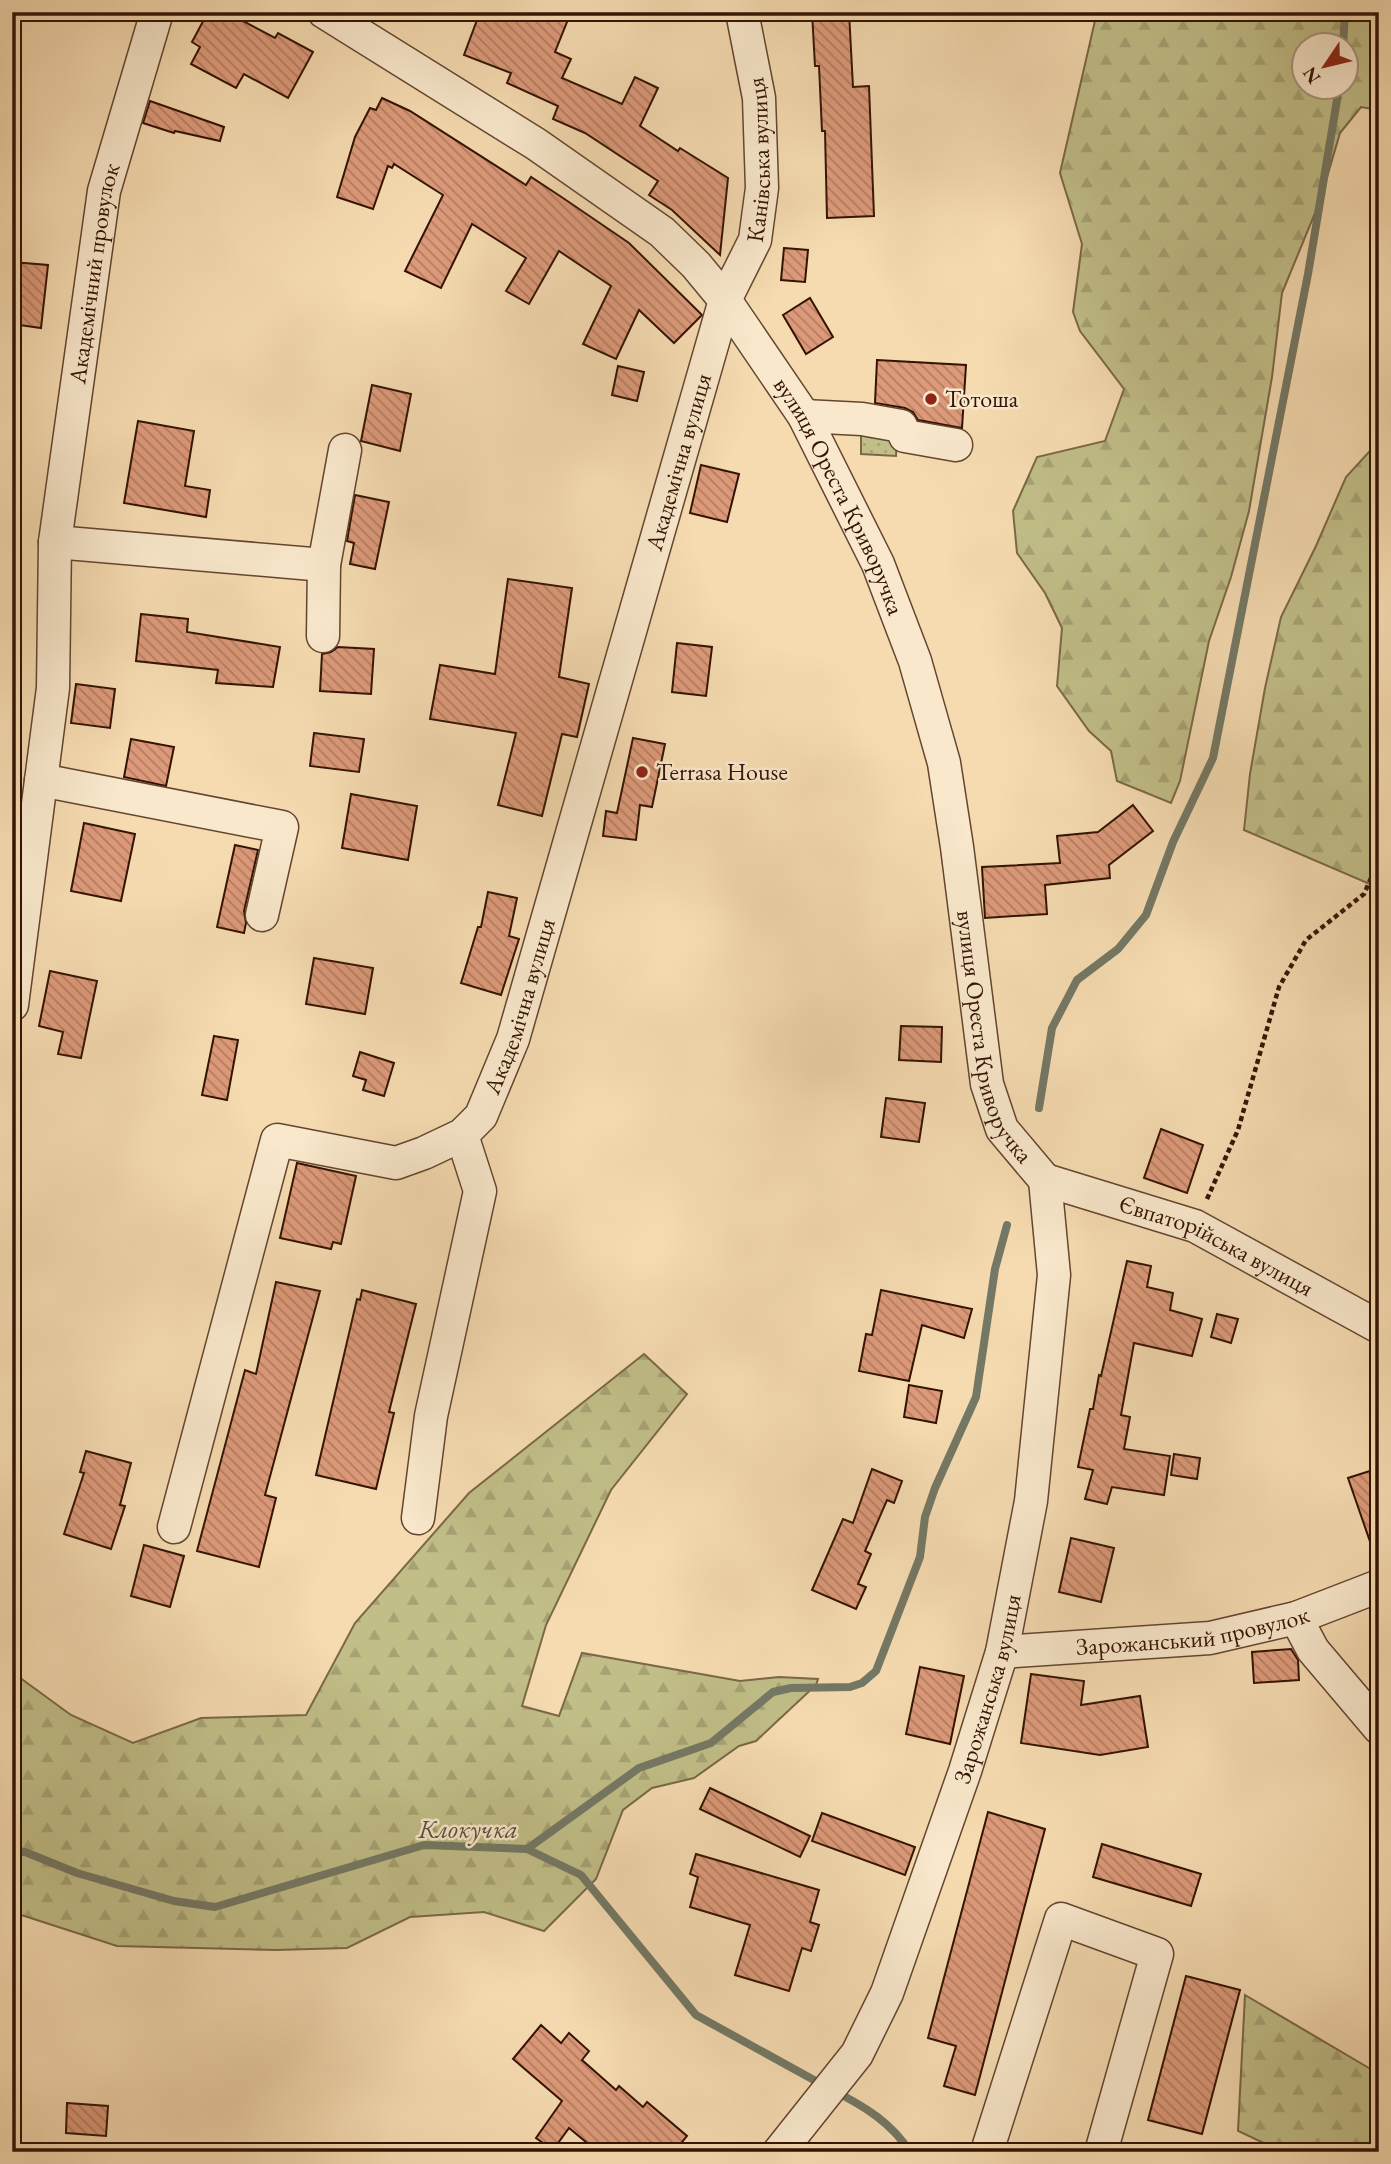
<svg xmlns="http://www.w3.org/2000/svg" width="1391" height="2164" font-family="'EB Garamond',serif">
<style>
.forest{fill:url(#forest-firs);stroke:#7a6846;stroke-width:2;fill-rule:evenodd}
.park{fill:url(#park-dots);stroke:#7a6846;stroke-width:2}
.lines{fill:none;stroke-linecap:round;stroke-linejoin:round}
.stream{stroke:#747865;stroke-width:8}
.building{fill:url(#building-back-hatch);stroke:#341304;stroke-width:2}
.minor-casing{stroke:#64452f;stroke-width:35}
.path{stroke:#341304;stroke-width:4.5;stroke-dasharray:5 3.5;stroke-linecap:butt}
.minor{stroke:#f9e8cc;stroke-width:32}
.poi-dot{fill:#8f2418;stroke:#f9e8cc;stroke-width:2.5}
.labels{text-anchor:middle;stroke-width:5;stroke-linejoin:round;paint-order:stroke}
.street-label{font-size:24px;fill:#341304;stroke:#f9e8cc}
.poi-label{font-size:24px;fill:#341304;stroke:#f9e8cc;text-anchor:start}
.water-label{font-size:26px;font-style:italic;fill:#594e3d;stroke:#f9e8cc}
</style>
<defs>
<pattern id="forest-firs" width="22" height="20" patternUnits="userSpaceOnUse" patternTransform="scale(1.75)"><rect width="22" height="20" fill="#c1be88"/><path d="M5 1l3.5 6h-7zM16 11l3.5 6h-7z" fill="#a6a274"/></pattern>
<pattern id="park-dots" width="8" height="8" patternUnits="userSpaceOnUse" patternTransform="scale(1.75)"><rect width="8" height="8" fill="#c1be88"/><path d="M2 2h.1M6 6h.1" fill="none" stroke="#a6a274" stroke-width="1.8" stroke-linecap="round"/></pattern>
<pattern id="building-back-hatch" width="6" height="6" patternUnits="userSpaceOnUse" patternTransform="scale(1.75)"><rect width="6" height="6" fill="#dd9a7a"/><path d="M-1 5l2 2M0 0l6 6M5-1l2 2" fill="none" stroke="#b47c62"/></pattern>
</defs>
<rect width="100%" height="100%" fill="#f6dbb1"/>
<filter id="stains"><feTurbulence type="fractalNoise" baseFrequency=".00286" numOctaves="4"/><feColorMatrix values="0 0 0 0 .2 0 0 0 0 .09 0 0 0 0 .02 0 0 0 .5 -.17"/></filter>
<radialGradient id="worn" r=".72"><stop offset=".6" stop-color="#630" stop-opacity="0"/><stop offset="1" stop-color="#630" stop-opacity=".3"/></radialGradient>
<g class="forest">
<path d="M1097,12H1379V110L1361,107L1340,133L1320,201L1282,293L1272,377L1249,511L1231,577L1209,641L1180,781L1171,803L1117,781L1111,751L1089,731L1057,686L1062,628L1045,593L1017,553L1013,511L1037,457L1105,441L1124,389L1080,331L1073,312L1082,244L1060,173ZM1304,46H1346V88H1304Z"/>
<path d="M1379,441V888L1244,830L1250,774L1265,688L1281,617L1316,546L1346,477Z"/>
<path d="M644,1354L687,1394L611,1490L546,1625L522,1706L559,1716L582,1653L740,1681L779,1677L818,1679L816,1685L756,1741L739,1746L694,1778L652,1788L623,1810L596,1879L544,1931L484,1912L410,1917L347,1948L276,1950L117,1946L12,1912V1672L71,1715L133,1743L201,1718L306,1715L355,1623L469,1493Z"/>
<path d="M1245,1995L1379,2074V2152H1283L1238,2131Z"/>
</g>
<path class="park" d="M861,435L897,437L896,456L861,454Z"/>
<g class="lines">
<g class="stream">
<path d="M1343,46L1345,12"/>
<path d="M1039,1108L1052,1028L1077,980L1118,949L1146,915L1173,842L1213,758L1308,274L1339,88"/>
<path d="M527,1849L639,1768L711,1743L773,1692L791,1688L850,1687L862,1683L876,1671L920,1557L925,1517L935,1488L976,1397L995,1269L1007,1225"/>
<path d="M12,1851L25,1852L77,1873L174,1901L215,1907L424,1845L527,1849L581,1875L696,2015L823,2085"/>
<path d="M834,2091C864,2106 892,2123 910,2152"/>
</g>
</g>
<g class="building">
<path d="M208,12H226L275,38L278,33L313,52L288,98L244,74L236,88L191,64L200,47L192,42Z"/>
<path d="M480,12H571L555,52L571,59L562,78L622,104L635,77L658,88L640,126L678,151L680,148L728,178L720,255L672,210L649,195L658,181L585,133L553,119L558,106L507,83L511,73L464,55Z"/>
<path d="M812,12H849L853,87L869,86L874,216L827,218L825,131H822L819,66H815Z"/>
<path d="M382,98L410,111L526,185L531,177L563,198L629,243L702,315L674,343L639,310L616,359L583,344L611,286L559,251L529,304L506,291L526,258L472,224L441,288L405,271L443,195L394,164L392,168L388,166L373,209L337,197L355,137L370,108L376,110Z"/>
<path d="M150,101L224,127L220,141L175,131L174,133L143,123Z"/>
<path d="M784,248L808,250L805,282L781,280Z"/>
<path d="M12,262L48,265L41,328L12,324Z"/>
<path d="M810,298L833,337L806,354L783,315Z"/>
<path d="M877,360L966,365L962,428L918,420L913,412L905,408L875,403Z"/>
<path d="M618,366L644,372L637,401L612,395Z"/>
<path d="M372,385L411,394L400,451L361,441Z"/>
<path d="M138,421L194,431L185,486L210,490L206,517L124,503Z"/>
<path d="M701,465L739,474L727,522L690,513Z"/>
<path d="M355,495L389,502L375,569L350,564L354,543L347,541Z"/>
<path d="M508,579L572,588L559,677L589,684L577,737L562,734L542,816L498,805L516,733L430,719L440,665L495,674Z"/>
<path d="M141,614L188,619L187,632L280,647L273,687L216,683L218,670L136,661Z"/>
<path d="M677,643L712,647L706,696L672,692Z"/>
<path d="M338,647L374,649L371,694L320,691L322,654L331,652Z"/>
<path d="M76,684L115,689L110,728L71,723Z"/>
<path d="M314,733L364,739L359,772L310,766Z"/>
<path d="M633,738L665,744L652,807L640,805L636,840L603,836L606,811L617,813Z"/>
<path d="M131,739L174,747L166,786L124,777Z"/>
<path d="M351,794L417,806L408,860L342,848Z"/>
<path d="M1133,805L1153,831L1109,865L1110,878L1045,885L1047,914L985,918L982,867L1060,863L1057,836L1098,832Z"/>
<path d="M84,823L135,834L121,901L71,891Z"/>
<path d="M235,845L258,850L244,911L246,923L244,933L217,927Z"/>
<path d="M488,892L517,898L509,936L519,939L501,995L461,983L478,927H481Z"/>
<path d="M314,958L373,968L365,1014L306,1004Z"/>
<path d="M50,971L97,981L81,1058L58,1054L63,1032L39,1026Z"/>
<path d="M901,1026L942,1027L941,1062L899,1060Z"/>
<path d="M214,1036L238,1040L227,1100L202,1095Z"/>
<path d="M360,1052L394,1063L384,1096L363,1090L366,1080L353,1076Z"/>
<path d="M886,1098L925,1103L919,1142L881,1137Z"/>
<path d="M1161,1129L1203,1145L1187,1193L1144,1178Z"/>
<path d="M297,1163L356,1176L341,1244L333,1242L331,1249L280,1238Z"/>
<path d="M1127,1261L1151,1266L1147,1287L1173,1293L1170,1310L1202,1319L1192,1356L1134,1343L1121,1415L1130,1417L1124,1449L1170,1456L1164,1495L1112,1487L1107,1504L1085,1499L1093,1470L1078,1467L1090,1409H1093L1099,1375L1101,1376Z"/>
<path d="M276,1282L320,1291L265,1495L276,1498L259,1567L197,1551L245,1370L256,1374Z"/>
<path d="M362,1290L416,1304L389,1412L394,1413L376,1489L316,1475L357,1299L360,1300Z"/>
<path d="M881,1290L972,1309L964,1338L922,1325L909,1381L859,1371L866,1334L872,1335Z"/>
<path d="M1217,1314L1238,1319L1231,1343L1211,1337Z"/>
<path d="M909,1385L942,1391L936,1423L904,1417Z"/>
<path d="M86,1451L131,1463L120,1505L125,1506L111,1549L64,1534L84,1473L80,1472Z"/>
<path d="M1174,1454L1200,1458L1197,1479L1171,1475Z"/>
<path d="M1379,1468V1556H1375L1348,1478Z"/>
<path d="M872,1469L902,1481L894,1503L887,1500L865,1551L871,1554L858,1584L866,1587L856,1609L812,1590L843,1519L853,1523Z"/>
<path d="M1071,1538L1114,1548L1101,1602L1059,1592Z"/>
<path d="M144,1545L184,1556L170,1607L131,1596Z"/>
<path d="M1291,1649L1298,1660L1299,1680L1254,1683L1252,1652Z"/>
<path d="M920,1667L964,1676L950,1744L906,1734Z"/>
<path d="M1031,1674L1084,1681L1081,1705L1140,1696L1148,1747L1100,1755L1021,1743Z"/>
<path d="M710,1788L810,1836L800,1857L700,1809Z"/>
<path d="M988,1812L1045,1829L975,2095L944,2086L956,2046L928,2038Z"/>
<path d="M822,1813L915,1847L905,1875L812,1841Z"/>
<path d="M1102,1844L1201,1874L1191,1906L1093,1877Z"/>
<path d="M696,1854L819,1890L810,1922L819,1925L811,1951L802,1948L789,1991L735,1975L750,1925L690,1907L698,1877L690,1874Z"/>
<path d="M1186,1976L1240,1990L1202,2134L1148,2120Z"/>
<path d="M541,2025L561,2043L569,2033L589,2051L582,2060L616,2090L619,2086L643,2107L647,2102L687,2136L674,2152H598L569,2128L553,2150L536,2138L562,2101L513,2059Z"/>
<path d="M67,2103L108,2106L106,2136L66,2133Z"/>
</g>
<g class="lines">
<g class="minor-casing">
<g id="minor">
<path id="s1" d="M324,12L536,144L662,232L696,265L725,300L804,416L878,564L915,661L944,763L957,847L987,1084L1002,1129L1045,1180"/>
<path d="M804,416L862,419L901,426L905,436L956,445"/>
<path d="M55,542L324,565"/>
<path d="M323,636L324,565L345,450"/>
<path d="M41,780L282,827L262,915"/>
<path id="s2" d="M12,1005L53,688L55,542L104,191L157,12"/>
<path id="s3" d="M1045,1180L1195,1226L1379,1327"/>
<path d="M418,1518L431,1416L480,1191L462,1135"/>
<path id="s4" d="M174,1527L277,1140L396,1163L424,1153L462,1135L481,1116L513,1039L725,300L755,240L762,188L759,98L742,12"/>
<path d="M1296,1618L1313,1650L1379,1728"/>
<path id="s5" d="M1002,1652L1210,1638L1296,1618L1379,1586"/>
<path id="s6" d="M779,2152L857,2054L887,1993L965,1771L1002,1652L1031,1501L1054,1275L1045,1180"/>
<path d="M993,2152L989,2145L1061,1919L1157,1954L1101,2152"/>
</g>
</g>
<path class="path" d="M1207,1199L1238,1130L1279,987L1306,940L1364,894L1379,860"/>
<use href="#minor" class="minor"/>
</g>
<g class="poi-dot">
<circle cx="931" cy="399" r="7"/>
<circle cx="642" cy="772" r="7"/>
</g>
<g class="labels">
<g class="street-label">
<text dy="8" stroke="none"><textPath href="#s4" startOffset="1620">Канівська вулиця</textPath></text>
<text dy="8" stroke="none"><textPath href="#s2" startOffset="737">Академічний провулок</textPath></text>
<text dy="8" stroke="none"><textPath href="#s4" startOffset="1304">Академічна вулиця</textPath></text>
<text dy="8" stroke="none"><textPath href="#s1" startOffset="724">вулиця Ореста Криворучка</textPath></text>
<text dy="8" stroke="none"><textPath href="#s4" startOffset="737">Академічна вулиця</textPath></text>
<text dy="8" stroke="none"><textPath href="#s1" startOffset="1292">вулиця Ореста Криворучка</textPath></text>
<text dy="8" stroke="none"><textPath href="#s3" startOffset="184">Євпаторійська вулиця</textPath></text>
<text dy="8" stroke="none"><textPath href="#s5" startOffset="192">Зарожанський провулок</textPath></text>
<text dy="8" stroke="none"><textPath href="#s6" startOffset="514">Зарожанська вулиця</textPath></text>
</g>
<g class="poi-label">
<text x="945" y="407">Тотоша</text>
<text x="656" y="780">Terrasa House</text>
</g>
<g class="water-label">
<text x="468" y="1838">Клокучка</text>
</g>
</g>
<rect width="1391" height="2164" fill="none" stroke="#f6dbb1" stroke-width="42"/>
<rect x="14" y="14" width="1363" height="2136" fill="none" stroke="#341304" stroke-width="3.5"/>
<rect x="21" y="21" width="1349" height="2122" fill="none" stroke="#341304" stroke-width="2"/>
<g transform="translate(1325 66) rotate(235)"><circle r="33" fill="#f9e8cc" stroke="#aa937c" stroke-width="2"/>
<path d="M0-5L12 26L0 18L-12 26Z" fill="#8f2418"/>
<text y="-10" font-size="19" font-weight="bold" text-anchor="middle" fill="#341304">N</text>
</g>
<rect width="100%" height="100%" filter="url(#stains)"/>
<rect width="100%" height="100%" fill="url(#worn)"/>
</svg>
